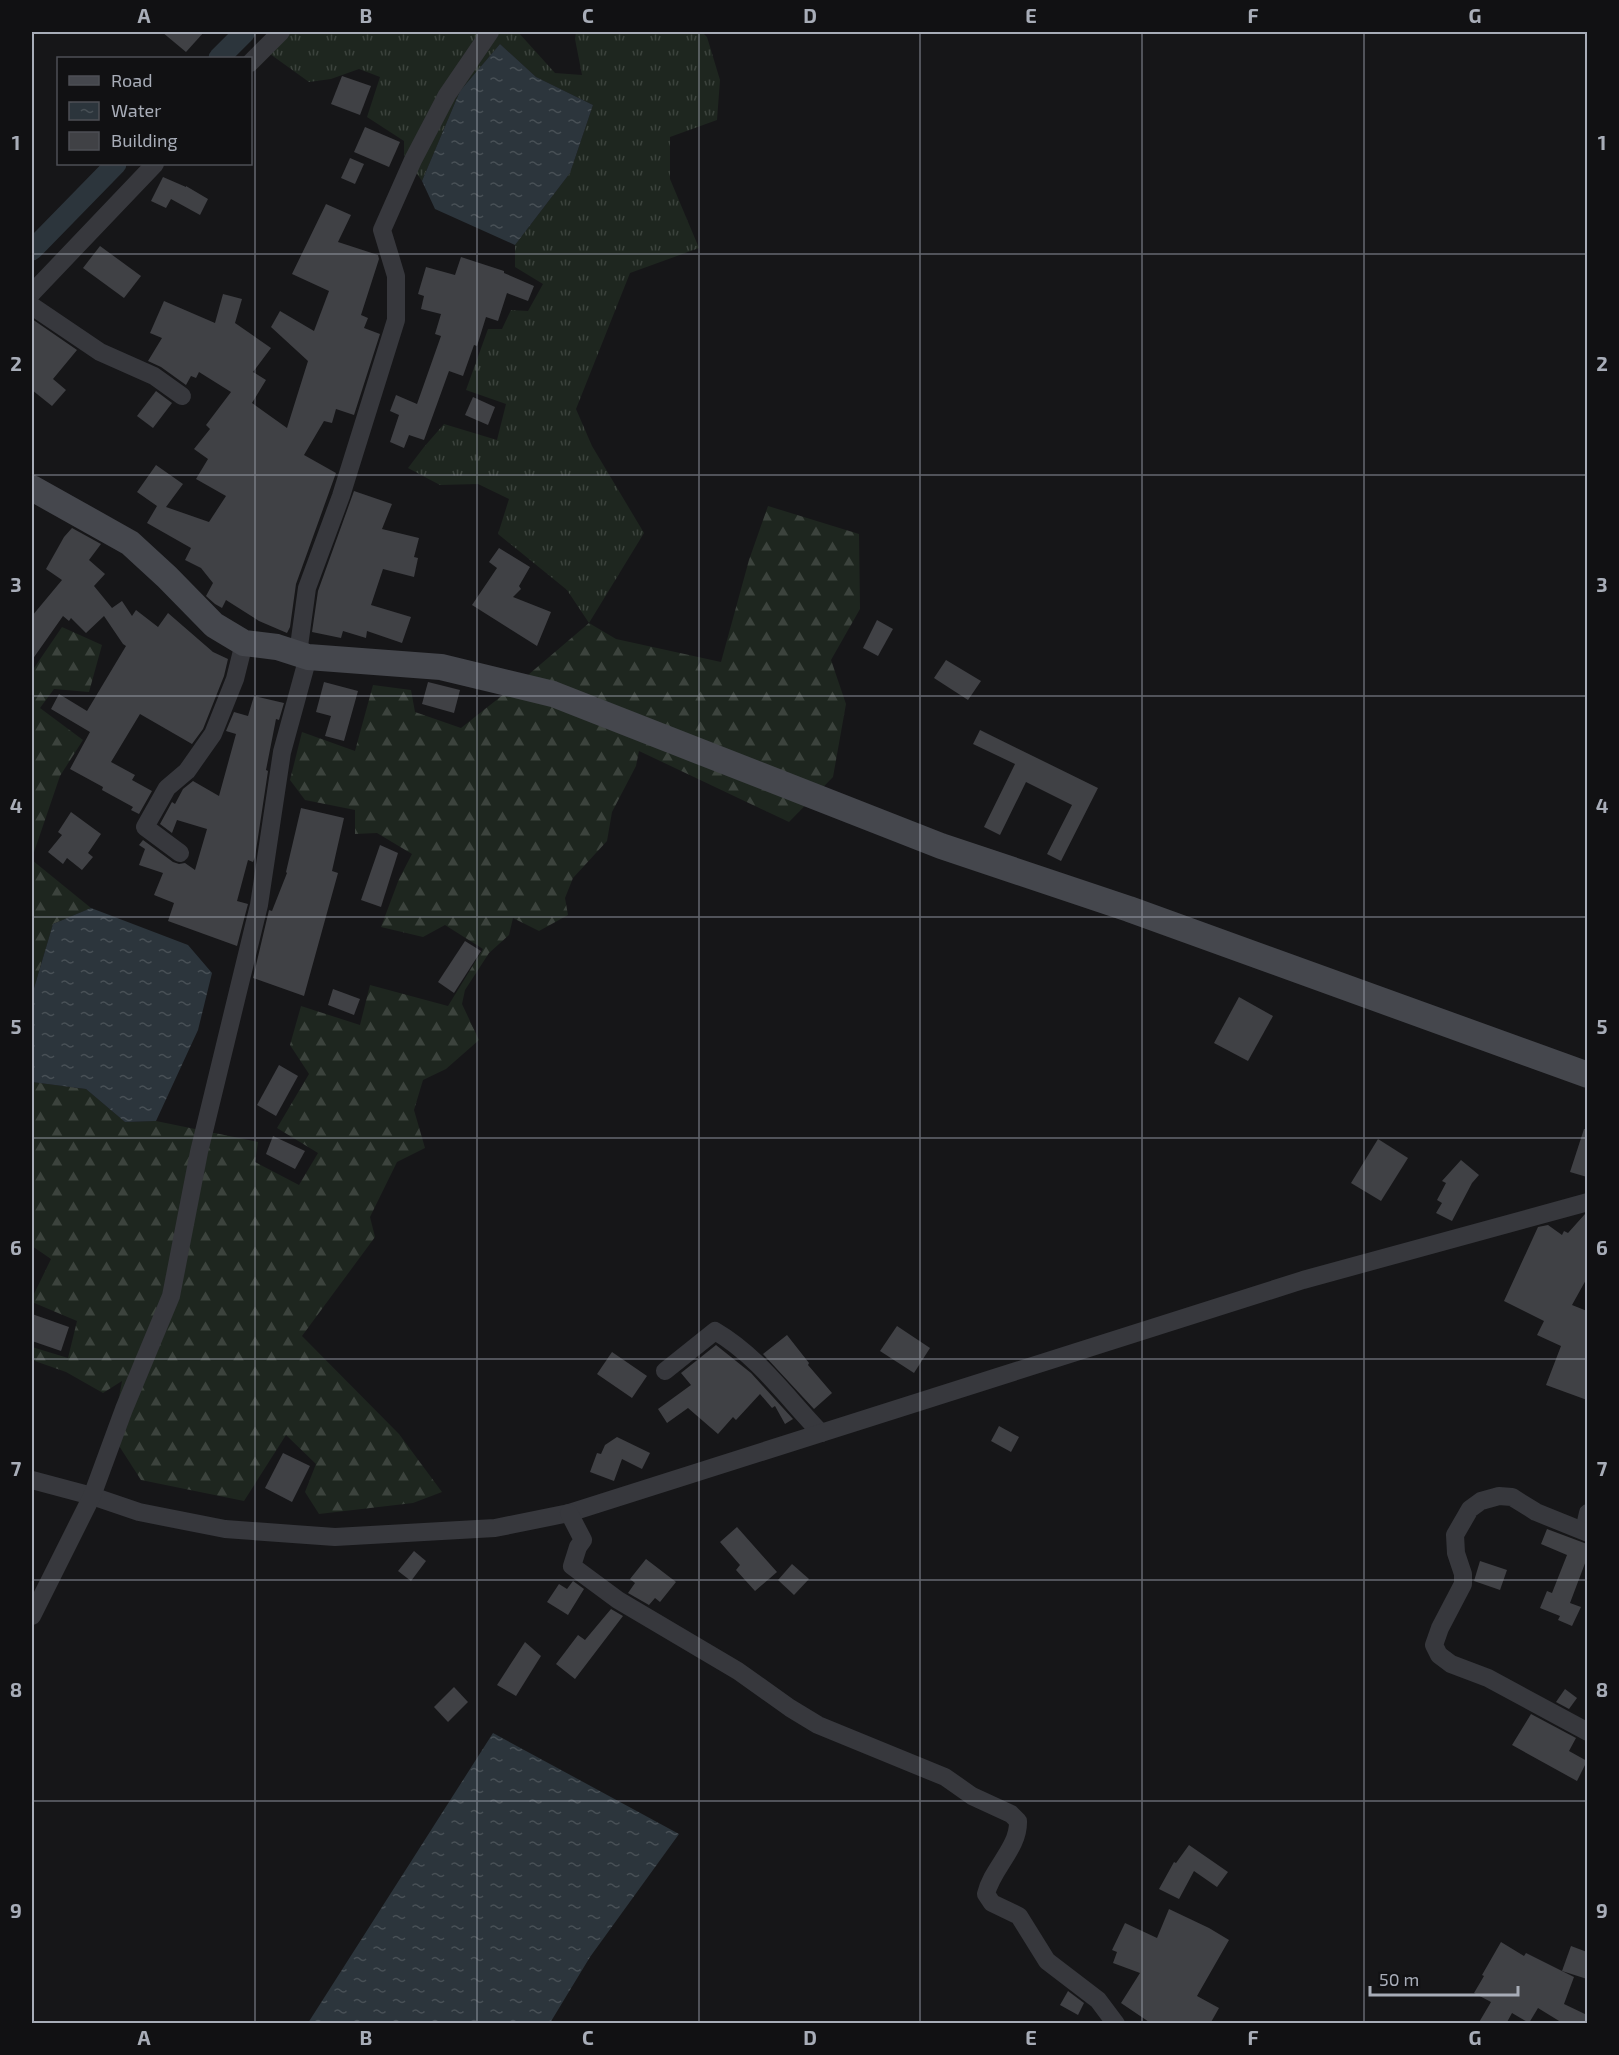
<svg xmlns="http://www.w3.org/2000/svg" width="1619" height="2055" font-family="'Exo 2',sans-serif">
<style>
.grass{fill:url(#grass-tufts)}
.forest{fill:url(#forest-firs)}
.water{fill:url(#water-ripples)}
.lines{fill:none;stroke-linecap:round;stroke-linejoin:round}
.canal{stroke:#2c353c;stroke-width:21}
.building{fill:#404145}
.street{stroke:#37383d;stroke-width:18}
.secondary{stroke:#45474d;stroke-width:26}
.grid{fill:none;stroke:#a8adb8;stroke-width:1.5;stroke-opacity:0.55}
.neatline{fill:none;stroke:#a8adb8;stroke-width:2}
.grid-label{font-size:20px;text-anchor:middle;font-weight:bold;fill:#a8adb8}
</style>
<defs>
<pattern id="grass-tufts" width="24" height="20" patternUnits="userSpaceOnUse" patternTransform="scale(1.5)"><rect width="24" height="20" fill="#1e261f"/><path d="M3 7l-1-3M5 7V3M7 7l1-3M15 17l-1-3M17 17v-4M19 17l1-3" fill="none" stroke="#3c433d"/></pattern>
<pattern id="forest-firs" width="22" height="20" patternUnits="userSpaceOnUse" patternTransform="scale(1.5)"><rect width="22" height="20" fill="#1e261f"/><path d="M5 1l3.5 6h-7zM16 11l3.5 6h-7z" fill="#3c433d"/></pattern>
<pattern id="water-ripples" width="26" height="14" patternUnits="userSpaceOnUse" patternTransform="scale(1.5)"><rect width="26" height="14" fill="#2c353c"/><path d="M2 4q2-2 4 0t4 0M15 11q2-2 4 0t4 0" fill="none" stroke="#485056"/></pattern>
</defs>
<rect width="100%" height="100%" fill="#161618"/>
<path class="grass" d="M289,32H518L555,73L582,75L575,39L576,32H702L707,37L720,80L717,120L670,137V179L699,248L630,273L576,409L592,446L644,533L589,623L567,590L498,534L509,499L478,484L440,485L408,468L424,447L444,424L497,440L506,404L466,390L488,329H502L511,310L528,311L543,284L515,267V245L570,173L593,105L536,77L500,44L460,91L422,181L404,155V141L367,117L380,77L359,69L331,79L309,82L270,54Z"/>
<g class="forest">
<path d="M768,506L859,534L860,609L831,660L846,704L833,777L789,822L639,751L636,766L612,812L607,841L573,878L565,898L568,915L539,931L513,918L509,935L489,953L465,990L462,1004L479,1040L446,1069L423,1080L414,1110L425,1148L397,1162L370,1217L375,1237L302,1336L399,1434L442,1492L413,1503L319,1514L305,1492L316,1464L286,1435L244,1501L141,1480L112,1435L122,1381L103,1393L66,1372L32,1360V1347L68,1358L77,1321L32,1302V1298L51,1259L32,1246V1082L86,1089L125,1122L156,1121L258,1142L255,1162L299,1185L318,1153L277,1128L309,1074L290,1045L301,1006L360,1025L370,985L448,1006L483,949L445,925L423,937L381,927L399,879L412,854L377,833L355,834V810L305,800L290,780L302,732L355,751L373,685L411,690L415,712L461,728L528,675L589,623L616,639L721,662L749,560Z"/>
<path d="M62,627L102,645L89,692L54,689L40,708L83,740L60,776L32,858V671Z"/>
<path d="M32,860L91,908L53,924L32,995Z"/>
</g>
<g class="water">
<path d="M500,44L536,77L593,105L570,173L515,245L435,209L422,181L460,91Z"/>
<path d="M91,908L188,945L212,973L198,1030L156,1121L125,1122L86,1089L32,1082V995L53,924Z"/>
<path d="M493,1733L679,1834L590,1957L550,2023H308Z"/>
</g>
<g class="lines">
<g class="canal">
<path d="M219,58L245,32"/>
<path d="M32,250L116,164"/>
</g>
</g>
<g class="building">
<path d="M162,32H204L186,52Z"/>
<path d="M342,76L371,86L360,115L331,104Z"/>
<path d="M365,127L400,142L389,167L354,152Z"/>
<path d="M350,158L364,164L355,184L341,178Z"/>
<path d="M163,177L186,187V186L208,199L200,215L171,199L166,208L151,201Z"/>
<path d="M326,204L351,215L338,242L378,255L379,259L361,315L368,318L364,328L380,334L354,415L336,409L332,423L324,421L304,455L336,473L296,584L290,627L287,633L259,621L226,600L222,608L215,604L206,596L213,583L201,568L185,560L191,548L147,523L157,506L137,492L156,465L183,484L166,507L209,522L226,496L196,479L208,459L194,449L210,429L206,425L231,392L199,372L196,378L191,376L186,385L161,367L148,361L162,338L150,333L164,301L215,323L223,294L242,299L235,323L271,348L253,372L266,380L252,403L287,428L308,361L271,327L280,311L314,331L329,291L292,274Z"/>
<path d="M100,246L141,276L124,298L83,268Z"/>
<path d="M461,257L504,271V273L534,286L528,301L507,293L498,321L486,317L477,346L474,345L463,376L449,371L424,440L409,435L404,448L390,442L399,415L390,411L396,395L417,404L441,336L435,334L441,314L421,309L424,296L418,294L426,267L455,275Z"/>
<path d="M32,319L77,350L53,379L66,390L52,406L32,390Z"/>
<path d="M156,391L172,403L153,428L137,416Z"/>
<path d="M473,397L495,407L488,425L465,415Z"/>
<path d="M354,491L392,504L382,529L419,538L414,557L418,558L414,577L383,569L371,605L411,617L402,643L367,631L366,638L343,631L341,638L312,632L318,591Z"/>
<path d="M72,528L101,544L89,560L105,574L94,586L112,608L122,601L132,616L136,610L158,627L168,613L213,652L228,659L224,676L203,729L192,744L140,714L111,762L135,775L132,780L152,791L139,814L131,810L133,807L102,790L103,787L70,769L90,732L51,709L59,694L87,711L126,646L123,644L104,616L86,633L71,618L69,621L63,616L32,660V616L62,580L46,569L64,537Z"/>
<path d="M499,548L530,567L519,586L521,589L513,597L551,612L537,646L472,605L497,568L489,562Z"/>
<path d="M877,620L893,629L878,656L863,648Z"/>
<path d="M946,660L981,681L968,700L934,678Z"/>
<path d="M324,682L358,691L344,741L325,736L331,716L316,712Z"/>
<path d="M428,682L460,690L454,713L422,704Z"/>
<path d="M254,696L284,703L279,720L276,719L266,770L268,771L255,857L253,862L248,860L237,901L248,904L237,946L168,921L174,903L154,895L163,873L139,865L145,849L139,845L143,840L173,862L179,864L185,863L195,870L207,829L177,820L172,833L160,824L172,802L175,804L183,789L193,781L219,796L236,734L226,731L234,712L248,716Z"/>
<path d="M980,730L1098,788L1061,861L1047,854L1072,805L1026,782L1000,835L984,827L1015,764L973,744Z"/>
<path d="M301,808L344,818L332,871L338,873L304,996L253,978L269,910L272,911L287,873L286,872Z"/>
<path d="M71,812L101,834L88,853L93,857L82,870L67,858L63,864L48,852L62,835L58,832Z"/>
<path d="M380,845L398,853L381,907L361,900Z"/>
<path d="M465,941L481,951L454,993L438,982Z"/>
<path d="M333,989L360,999L354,1015L328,1005Z"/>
<path d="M1239,997L1273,1016L1248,1061L1214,1043Z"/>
<path d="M279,1065L298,1076L276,1116L257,1105Z"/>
<path d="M1584,1129H1587V1177L1570,1172Z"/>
<path d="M273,1136L305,1151L295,1169L266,1154Z"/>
<path d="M1378,1139L1408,1158L1381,1201L1351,1183Z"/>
<path d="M1461,1160L1479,1175L1472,1183L1452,1221L1436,1213L1442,1203L1437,1200L1446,1183L1442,1181Z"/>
<path d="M1585,1214H1587V1278L1572,1305L1587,1311V1400L1546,1385L1561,1346L1537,1335L1544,1321L1504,1301L1538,1227L1548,1225L1562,1235L1564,1231L1568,1233Z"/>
<path d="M32,1314L69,1327L61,1351L32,1341Z"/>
<path d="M897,1326L930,1348L914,1373L880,1351Z"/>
<path d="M787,1335L809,1363L808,1365L832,1393L814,1409L763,1354Z"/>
<path d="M716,1345L751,1373L793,1419L785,1424L775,1406L772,1408L760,1394L736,1420L733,1417L718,1434L688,1408L667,1423L658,1409L691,1385L681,1373Z"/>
<path d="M612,1352L647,1376L632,1398L597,1374Z"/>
<path d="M999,1426L1019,1437L1011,1452L991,1441Z"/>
<path d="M617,1437L650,1453L642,1469L622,1459L614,1481L590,1472L597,1453L601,1454L605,1445Z"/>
<path d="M283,1453L310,1466L292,1502L265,1488Z"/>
<path d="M737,1527L777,1572L755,1591L736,1570L740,1565L720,1542Z"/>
<path d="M1547,1529L1587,1544V1558L1570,1603L1581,1607L1572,1626L1558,1620L1560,1616L1540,1608L1547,1591L1552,1593L1567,1555L1541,1544Z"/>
<path d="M414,1551L426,1561L411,1581L398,1571Z"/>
<path d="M646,1559L676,1582L660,1602L655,1598L649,1605L628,1593L635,1583L630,1579Z"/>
<path d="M1480,1561L1507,1570L1500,1590L1474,1581Z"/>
<path d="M792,1564L809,1579L794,1595L778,1580Z"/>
<path d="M573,1581L584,1589L568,1615L547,1602L559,1584L567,1589Z"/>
<path d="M611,1609L623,1616L575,1679L556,1664L578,1635L585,1640Z"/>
<path d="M525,1642L541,1656L516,1696L497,1685Z"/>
<path d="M454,1687L468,1702L448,1722L434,1707Z"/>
<path d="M1565,1689L1577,1698L1569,1709L1556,1702Z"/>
<path d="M1531,1714L1576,1738L1569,1751L1587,1761L1577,1781L1512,1745Z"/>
<path d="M1189,1845L1228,1872L1217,1887L1194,1871L1179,1899L1159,1889L1174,1862L1176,1863Z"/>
<path d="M1169,1909L1209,1928L1229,1940L1197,1996L1219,2008L1210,2024H1152L1121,2003L1140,1973L1113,1963L1117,1952L1112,1950L1125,1923L1157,1938Z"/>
<path d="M1501,1942L1524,1956L1526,1953L1574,1977L1564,2004L1587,2015V2024H1564L1538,2008L1529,2023L1512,2013L1506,2024H1478L1491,2002L1474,1993L1484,1976L1482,1975Z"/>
<path d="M1571,1946L1587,1952V1979L1562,1971Z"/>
<path d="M1068,1991L1084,2003L1078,2015L1060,2005Z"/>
</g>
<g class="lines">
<g class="street">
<path d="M250,63L281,32"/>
<path d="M32,293L155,164"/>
<path d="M32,306L100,352L154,376L182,396"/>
<path d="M180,853L145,827L167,788L187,771L213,734L235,679L244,643"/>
<path d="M665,1371L715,1331C758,1356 787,1398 821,1433"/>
<path d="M32,1480L92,1496L139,1512L225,1529L335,1537L495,1528L569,1513L1303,1280L1588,1202"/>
<path d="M569,1513L583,1540L578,1547L572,1566L618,1600L738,1671L790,1708L818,1725L945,1777L972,1796L1011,1814L1018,1821C1019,1848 992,1868 986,1894L992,1903L1019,1916L1047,1961L1098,2000L1116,2024"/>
<path d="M1588,1513L1585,1526L1588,1529"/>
<path d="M1588,1533L1536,1512L1512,1497L1499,1496L1481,1501L1470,1509L1455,1535L1456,1553L1463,1574V1584L1440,1628L1434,1645L1439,1655L1451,1664L1488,1678L1588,1732"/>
<path d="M32,1616L92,1496L124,1409L171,1296L199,1152L259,905L282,752L308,657L299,646L307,588L341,496L396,320V276L382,230L413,160L447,95L490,32"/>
</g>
<path class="secondary" d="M32,488L130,543L167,577L214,625L244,643L277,647L308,657L441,667L553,694L941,846L1129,909L1588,1075"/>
</g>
<path class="grid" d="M255,32V2024M477,32V2024M699,32V2024M920,32V2024M1142,32V2024M1364,32V2024M32,254H1588M32,475H1588M32,696H1588M32,917H1588M32,1138H1588M32,1359H1588M32,1580H1588M32,1801H1588"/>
<rect width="1619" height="2055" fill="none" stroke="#111113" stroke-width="66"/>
<rect x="57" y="57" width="195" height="108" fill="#111113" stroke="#4d4f55" stroke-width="1.5"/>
<rect x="69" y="76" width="30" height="9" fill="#45474d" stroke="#4d4f55" stroke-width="1.5"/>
<text x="111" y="87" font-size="18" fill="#a8adb8">Road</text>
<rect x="69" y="102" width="30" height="18" fill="url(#water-ripples)" stroke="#4d4f55" stroke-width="1.5"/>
<text x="111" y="117" font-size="18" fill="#a8adb8">Water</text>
<rect x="69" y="132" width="30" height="18" fill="#404145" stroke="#4d4f55" stroke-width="1.5"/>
<text x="111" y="147" font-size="18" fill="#a8adb8">Building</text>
<path d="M1370 1986v9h148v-9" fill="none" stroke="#a8adb8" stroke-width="3"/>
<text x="1379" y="1986" font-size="18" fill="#a8adb8" stroke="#111113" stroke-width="4.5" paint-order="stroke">50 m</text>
<rect x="33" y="33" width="1553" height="1989" class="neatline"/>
<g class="grid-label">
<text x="144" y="23">A</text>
<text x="366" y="23">B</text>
<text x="588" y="23">C</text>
<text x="810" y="23">D</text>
<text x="1031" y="23">E</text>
<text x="1253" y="23">F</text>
<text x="1475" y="23">G</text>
<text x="16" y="150">1</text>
<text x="1602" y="150">1</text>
<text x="16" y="371">2</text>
<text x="1602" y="371">2</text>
<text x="16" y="592">3</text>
<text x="1602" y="592">3</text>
<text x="16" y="813">4</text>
<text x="1602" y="813">4</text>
<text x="16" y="1034">5</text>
<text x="1602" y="1034">5</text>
<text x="16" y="1255">6</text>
<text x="1602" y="1255">6</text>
<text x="16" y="1476">7</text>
<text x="1602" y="1476">7</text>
<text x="16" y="1697">8</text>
<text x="1602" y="1697">8</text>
<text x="16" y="1918">9</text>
<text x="1602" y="1918">9</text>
<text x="144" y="2045">A</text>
<text x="366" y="2045">B</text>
<text x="588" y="2045">C</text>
<text x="810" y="2045">D</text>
<text x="1031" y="2045">E</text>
<text x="1253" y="2045">F</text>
<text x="1475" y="2045">G</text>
</g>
</svg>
